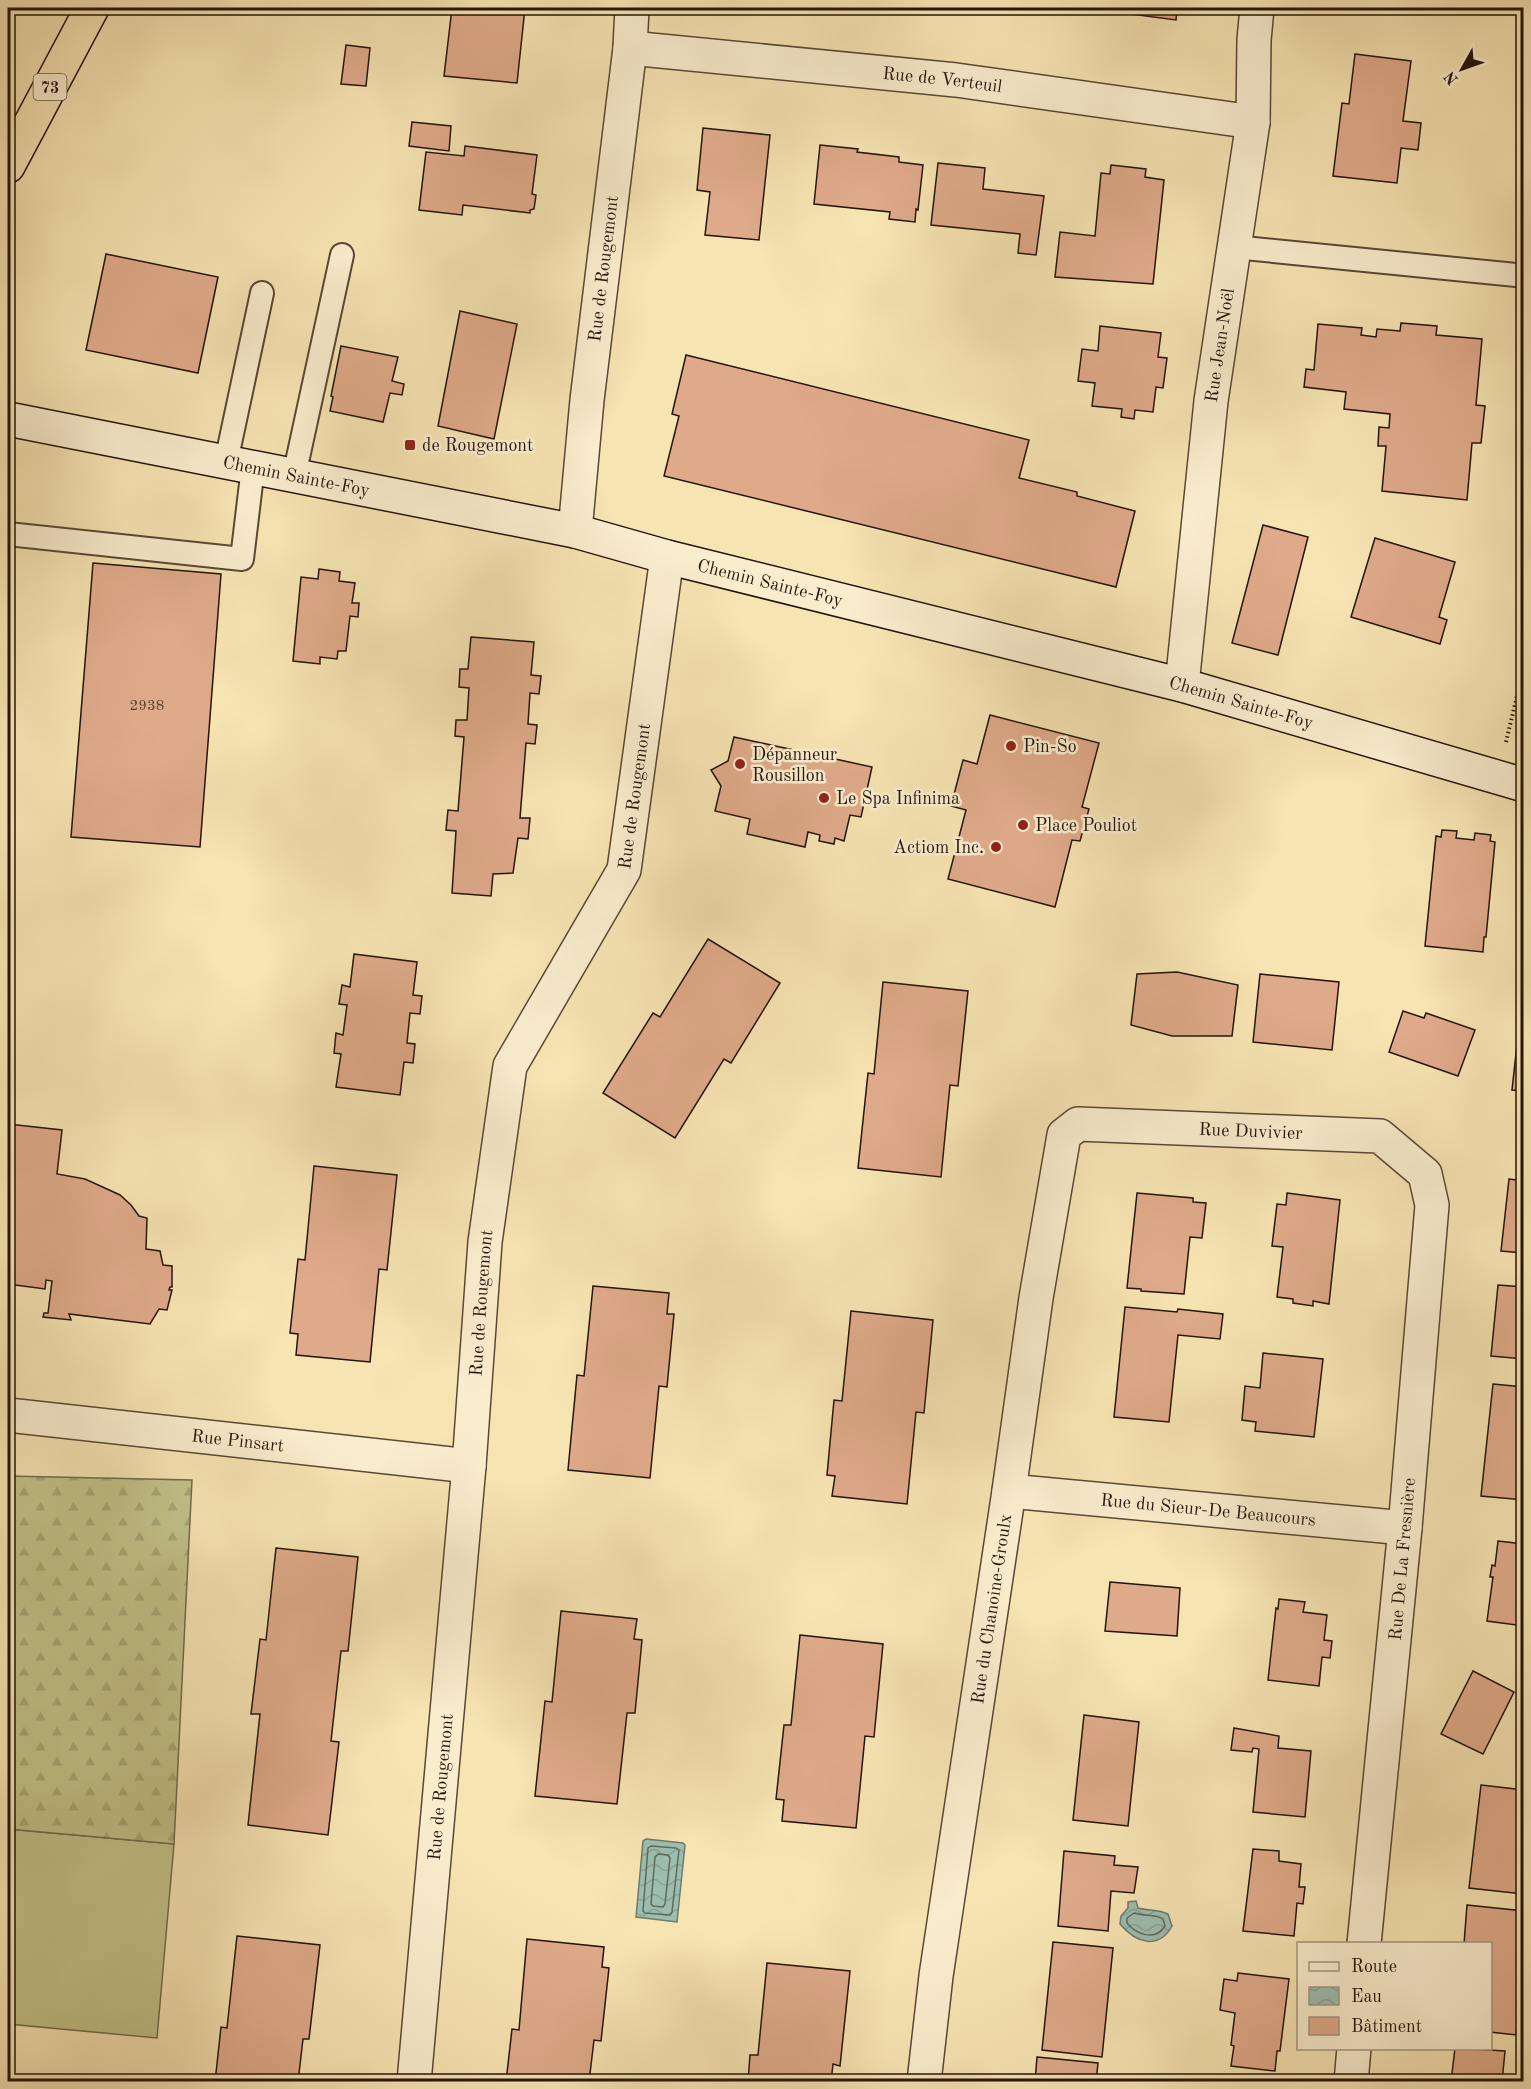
<svg xmlns="http://www.w3.org/2000/svg" width="1531" height="2089" font-family="'Old Standard TT',serif">
<style>
.grass{fill:#c2c289;stroke:#736b4a;stroke-width:1.5}
.forest{fill:url(#forest-firs);stroke:#736b4a;stroke-width:1.5}
.water{fill:url(#water-waves);stroke:#6d7a6d;stroke-width:1.5}
.lines{fill:none;stroke-linecap:round;stroke-linejoin:round}
.shore{stroke:#60695d;stroke-width:1.5}
.building{fill:#dfaa8a;stroke:#24140b;stroke-width:1.5}
.service-casing{stroke:#594835;stroke-width:26}
.minor-casing{stroke:#594835;stroke-width:36}
.secondary-casing{stroke:#24140b;stroke-width:36}
.motorway-casing{stroke:#24140b;stroke-width:36}
.path{stroke:#24140b;stroke-width:4;stroke-dasharray:1.5 3;stroke-linecap:butt}
.service{stroke:#faedce;stroke-width:22}
.minor{stroke:#faedce;stroke-width:33}
.secondary{stroke:#faedce;stroke-width:33}
.motorway{stroke:#f7e4b3;stroke-width:33}
.poi-dot{fill:#8f2418;stroke:#faedce;stroke-width:2}
.labels{text-anchor:middle;stroke-width:5;stroke-linejoin:round;paint-order:stroke}
.number-label{font-size:15px;fill:#533a2b}
.shield{fill:#faedce;stroke:#645546;stroke-width:1.5}
.shield-label{font-size:16px;font-weight:bold;fill:#24140b}
.street-label{font-size:18px;fill:#24140b;stroke:#faedce}
.poi-label{font-size:18px;fill:#24140b;stroke:#faedce;text-anchor:start}
</style>
<defs>
<pattern id="forest-firs" width="22" height="20" patternUnits="userSpaceOnUse" patternTransform="scale(1.5)"><rect width="22" height="20" fill="#c2c289"/><path d="M5 1l3.5 6h-7zM16 11l3.5 6h-7z" fill="#a7a675"/></pattern>
<pattern id="water-waves" width="16" height="10" patternUnits="userSpaceOnUse" patternTransform="scale(1.5)"><rect width="16" height="10" fill="#9dbeaf"/><path d="M0 5q4-4 8 0t8 0" fill="none" stroke="#87a295"/></pattern>
</defs>
<rect width="100%" height="100%" fill="#f7e4b3"/>
<filter id="stains"><feTurbulence type="fractalNoise" baseFrequency=".00333" numOctaves="4"/><feColorMatrix values="0 0 0 0 .2 0 0 0 0 .09 0 0 0 0 .02 0 0 0 .5 -.17"/></filter>
<radialGradient id="worn" r=".72"><stop offset=".6" stop-color="#630" stop-opacity="0"/><stop offset="1" stop-color="#630" stop-opacity=".3"/></radialGradient>
<path class="grass" d="M8,1829L174,1844L157,2038L8,2024Z"/>
<path class="forest" d="M8,1476L192,1480L174,1844L8,1829Z"/>
<g class="water">
<path d="M646,1839L683,1843L685,1845L677,1922L636,1917L643,1841Z"/>
<path d="M1136,1901L1138,1908C1148,1911 1158,1909 1168,1914L1172,1926C1158,1951 1135,1942 1120,1924L1121,1916L1128,1908V1902Z"/>
</g>
<g class="lines">
<g class="shore">
<path d="M651,1846L676,1848L679,1850L672,1912L670,1915L645,1913L643,1911L648,1848Z"/>
<path d="M658,1854L668,1855L670,1858L665,1904L663,1907L653,1906L651,1904L655,1857Z"/>
<path d="M1134,1913C1143,1916 1156,1914 1163,1919L1165,1926C1155,1942 1136,1934 1127,1923V1918Z"/>
</g>
</g>
<g class="building">
<path d="M452,8H525L517,83L444,76Z"/>
<path d="M1085,8H1177L1176,20Z"/>
<path d="M346,45L370,48L366,86L341,84Z"/>
<path d="M1355,54L1411,61L1403,121L1421,123L1418,150L1401,148L1397,183L1333,176L1342,103L1349,104Z"/>
<path d="M412,122L451,126L449,151L409,146Z"/>
<path d="M703,128L770,135L759,240L705,235L710,192L697,190Z"/>
<path d="M820,145L858,149L857,152L899,157V162L923,165L918,210L916,209L915,222L889,219L890,212L814,204Z"/>
<path d="M465,146L537,155L532,194L536,195L534,209L530,210V213L463,205L462,215L419,210L426,152L464,156Z"/>
<path d="M938,163L985,168L983,189L1044,196L1036,255L1018,253L1020,234L931,225Z"/>
<path d="M1111,165L1146,169L1145,177L1164,180L1153,284L1055,277L1060,232L1095,236L1101,173L1110,174Z"/>
<path d="M106,254L218,277L198,373L86,350Z"/>
<path d="M460,311L517,324L494,439L438,426Z"/>
<path d="M1401,323L1437,326L1436,335L1482,339L1476,405L1485,406L1481,443H1472L1467,500L1382,491L1386,446H1378L1379,427L1389,428L1390,414L1344,409L1346,392L1304,387L1306,369L1314,370L1318,324L1362,328L1361,335L1376,337L1377,329L1400,331Z"/>
<path d="M1100,326L1161,333L1158,357L1167,358L1163,388L1156,387L1153,412L1135,410L1134,419L1121,417L1122,409L1092,406L1095,383L1078,381L1082,349L1098,351Z"/>
<path d="M341,346L398,357L392,381L404,384L402,395L390,393L383,422L330,411L333,397L331,396Z"/>
<path d="M686,355L1029,440L1019,478L1077,492V496L1135,511L1116,587L664,476L679,416L672,414Z"/>
<path d="M1263,525L1308,537L1278,655L1232,643Z"/>
<path d="M1375,538L1455,562L1439,617L1447,620L1440,644L1351,617Z"/>
<path d="M93,563L221,574L200,847L71,837Z"/>
<path d="M319,569L340,572L339,581L355,583L352,603H359L358,617L350,616L346,651H338L337,659L320,657V664L293,661L301,577L318,579Z"/>
<path d="M471,637L534,642L531,675L541,676L539,694L530,693L528,724L537,725L535,744L526,743L520,818H530L528,839L518,838L513,873L493,874L491,896L452,893L456,831L446,830L448,810L458,811L464,737L455,736L456,720H467L469,688L459,687L460,669H468Z"/>
<path d="M990,715L1099,743L1082,807L1089,809L1080,841L1072,840L1055,907L948,879L966,810L951,806L963,760L977,764Z"/>
<path d="M734,737L872,767L861,817L850,815L844,841L835,838L834,844L819,841L820,835L808,832L805,847L747,834L750,819L715,811L721,786L711,770L728,761Z"/>
<path d="M1442,830L1457,831L1456,838L1474,840L1475,833L1491,835L1490,841L1495,842L1486,937H1484L1483,952L1425,946L1436,836L1441,837Z"/>
<path d="M708,939L780,983L731,1063L724,1059L675,1138L603,1093L653,1013L660,1017Z"/>
<path d="M354,954L417,962L413,995L422,996L420,1014L410,1013L407,1043L415,1044L413,1063L404,1062L400,1095L336,1087L341,1054L334,1053L336,1033L343,1035L347,1005L339,1004L342,985L350,987Z"/>
<path d="M1177,972L1238,985L1232,1036H1172L1131,1025L1137,974Z"/>
<path d="M1260,974L1339,982L1332,1050L1253,1042Z"/>
<path d="M1524,981V1091L1512,1090Z"/>
<path d="M883,982L968,991L958,1086L950,1085L941,1177L858,1168L868,1073L874,1074Z"/>
<path d="M1403,1011L1424,1018L1426,1013L1475,1030L1458,1076L1389,1052Z"/>
<path d="M8,1124L62,1130L57,1174L85,1179L107,1189L120,1195L131,1205L139,1216L147,1218L146,1249L160,1251L163,1265L172,1266V1287H170L169,1290H172L167,1310L159,1309L150,1324L69,1314L71,1320L43,1317L44,1313H48L52,1281L46,1280L45,1289L8,1284Z"/>
<path d="M314,1166L397,1175L387,1270L379,1269L370,1362L296,1355L298,1334L290,1333L298,1259L305,1260Z"/>
<path d="M1509,1179L1524,1181V1253L1501,1251Z"/>
<path d="M1137,1193L1193,1198V1202L1206,1203L1202,1238L1190,1237L1184,1294L1141,1291V1289L1127,1288Z"/>
<path d="M1287,1193L1340,1200L1329,1304L1313,1301V1306L1293,1303V1299L1277,1297L1283,1247L1272,1246L1277,1204L1286,1205Z"/>
<path d="M1498,1285L1524,1287V1359L1491,1356Z"/>
<path d="M593,1286L669,1293L667,1314H674L667,1387L659,1386L650,1478L568,1470L577,1375L584,1376Z"/>
<path d="M1125,1307L1177,1312L1178,1309L1223,1314L1220,1339L1178,1335L1169,1422L1114,1417Z"/>
<path d="M851,1311L933,1320L924,1413L916,1412L907,1504L832,1496L835,1476L827,1475L834,1400L842,1401Z"/>
<path d="M1263,1353L1323,1359L1314,1437L1255,1431L1256,1422L1242,1420L1245,1386L1260,1388Z"/>
<path d="M1493,1384L1524,1387V1500L1481,1496Z"/>
<path d="M1498,1541L1524,1544V1626L1487,1621L1493,1577H1490L1492,1565L1495,1566Z"/>
<path d="M276,1548L358,1557L348,1651H341L331,1741L339,1742L328,1835L248,1825L260,1714H251L260,1639L266,1640Z"/>
<path d="M1110,1582L1180,1588L1177,1636L1105,1631Z"/>
<path d="M1279,1599L1305,1602L1303,1612L1327,1615L1324,1640L1332,1641L1330,1658L1322,1657L1319,1686L1268,1680L1276,1608L1278,1609Z"/>
<path d="M561,1611L637,1619L634,1639L642,1640L635,1713H627L617,1804L535,1796L545,1701L552,1702Z"/>
<path d="M800,1635L883,1644L874,1737L865,1736L856,1828L782,1821L784,1800L776,1799L784,1725H791Z"/>
<path d="M1473,1671L1514,1692L1483,1754L1441,1734Z"/>
<path d="M1084,1715L1139,1722L1128,1826L1073,1820Z"/>
<path d="M1234,1728L1279,1736L1278,1748L1311,1751L1305,1817L1253,1812L1259,1749L1253,1748L1252,1752L1231,1750Z"/>
<path d="M1481,1785L1524,1790L1523,1894L1469,1888Z"/>
<path d="M1253,1849L1279,1851V1861L1301,1864L1299,1887H1305L1303,1904L1297,1903L1294,1936L1243,1931Z"/>
<path d="M1064,1851L1115,1856L1114,1865L1138,1867L1134,1893L1111,1891L1108,1931L1058,1926Z"/>
<path d="M1467,1905L1524,1911V1956L1516,2035L1490,2032V1944H1464Z"/>
<path d="M237,1936L320,1945L309,2039H303L298,2082H215L221,2027L227,2028Z"/>
<path d="M527,1939L604,1947L602,1967L609,1968L601,2041L594,2040L589,2082H506L512,2029L519,2030Z"/>
<path d="M1053,1942L1113,1948L1102,2057L1042,2050Z"/>
<path d="M767,1963L850,1971L840,2066L833,2064L831,2082H748L750,2055H758Z"/>
<path d="M1238,1973L1289,1979L1280,2051H1277L1275,2071L1231,2066L1234,2046L1231,2045L1235,2013L1220,2010L1224,1979L1237,1981Z"/>
<path d="M1455,2048L1505,2051L1502,2082H1451Z"/>
<path d="M1037,2057L1098,2063L1096,2082H1035Z"/>
</g>
<g class="lines">
<g class="service-casing">
<g id="service">
<path d="M1234,247L1516,275"/>
<path d="M226,462L262,293"/>
<path d="M294,476L342,255"/>
<path d="M8,534L242,559L253,467"/>
</g>
</g>
<g class="minor-casing">
<g id="minor">
<path id="s1" d="M630,48L956,80L1253,122"/>
<path id="s2" d="M575,531L587,400L630,48L632,8"/>
<path id="s3" d="M1182,685L1211,401L1253,122L1254,40L1257,8"/>
<path id="s4" d="M8,1415L469,1466"/>
<path id="s5" d="M1009,1491L1405,1528"/>
<path id="s6" d="M414,2082L469,1466L485,1242L510,1066L624,870L667,557"/>
<path id="s7" d="M924,2082L936,1976L1009,1491L1036,1298L1064,1135L1078,1124L1380,1136L1425,1174L1432,1205L1405,1528L1364,1944"/>
<path d="M1351,2082L1354,2048"/>
</g>
</g>
<g class="secondary-casing">
<g id="secondary">
<path id="s8" d="M8,419L575,531L667,557L1182,685L1524,785"/>
</g>
</g>
<g class="motorway-casing">
<path id="motorway" d="M8,166L92,8"/>
</g>
<path class="path" d="M1506,742L1524,667"/>
<use href="#service" class="service"/>
<use href="#minor" class="minor"/>
<use href="#secondary" class="secondary"/>
<use href="#motorway" class="motorway"/>
</g>
<g class="poi-dot">
<rect x="404" y="439" width="12" height="12" rx="3"/>
<circle cx="1011" cy="746" r="6"/>
<circle cx="740" cy="764" r="6"/>
<circle cx="824" cy="798" r="6"/>
<circle cx="1023" cy="825" r="6"/>
<circle cx="996" cy="847" r="6"/>
</g>
<g class="labels">
<g class="number-label">
<text x="147" y="710">2938</text>
</g>
<rect class="shield" x="33.5" y="74" width="33" height="26" rx="4.5"/>
<g class="shield-label">
<text x="50" y="93">73</text>
</g>
<g class="street-label">
<text dy="6" stroke="none"><textPath href="#s1" startOffset="314">Rue de Verteuil</textPath></text>
<text dy="6" stroke="none"><textPath href="#s2" startOffset="264">Rue de Rougemont</textPath></text>
<text dy="6" stroke="none"><textPath href="#s3" startOffset="342">Rue Jean-Noël</textPath></text>
<text dy="6" stroke="none"><textPath href="#s8" startOffset="294">Chemin Sainte-Foy</textPath></text>
<text dy="6" stroke="none"><textPath href="#s8" startOffset="780">Chemin Sainte-Foy</textPath></text>
<text dy="6" stroke="none"><textPath href="#s8" startOffset="1266">Chemin Sainte-Foy</textPath></text>
<text dy="6" stroke="none"><textPath href="#s6" startOffset="1322">Rue de Rougemont</textPath></text>
<text dy="6" stroke="none"><textPath href="#s7" startOffset="1148">Rue Duvivier</textPath></text>
<text dy="6" stroke="none"><textPath href="#s6" startOffset="782">Rue de Rougemont</textPath></text>
<text dy="6" stroke="none"><textPath href="#s4" startOffset="231">Rue Pinsart</textPath></text>
<text dy="6" stroke="none"><textPath href="#s5" startOffset="200">Rue du Sieur-De Beaucours</textPath></text>
<text transform="translate(1402 1559) rotate(-85)" y="6">Rue De La Fresnière</text>
<text dy="6" stroke="none"><textPath href="#s7" startOffset="478">Rue du Chanoine-Groulx</textPath></text>
<text dy="6" stroke="none"><textPath href="#s6" startOffset="296">Rue de Rougemont</textPath></text>
</g>
<g class="poi-label">
<text x="422" y="451">de Rougemont</text>
<text x="1023" y="752">Pin-So</text>
<text x="752" y="760">Dépanneur<tspan x="752" dy="21">Rousillon</tspan></text>
<text x="836" y="804">Le Spa Infinima</text>
<text x="1035" y="831">Place Pouliot</text>
<text x="984" y="853" text-anchor="end">Actiom Inc.</text>
</g>
</g>
<rect width="1531" height="2089" fill="none" stroke="#f7e4b3" stroke-width="30"/>
<rect x="9" y="9" width="1513" height="2071" fill="none" stroke="#24140b" stroke-width="3"/>
<rect x="15" y="15" width="1501" height="2059" fill="none" stroke="#24140b" stroke-width="1.5"/>
<rect x="1297" y="1942" width="195" height="108" fill="#faedce" stroke="#a49680" stroke-width="1.5"/>
<rect x="1309" y="1962" width="30" height="9" fill="#faedce" stroke="#a49680" stroke-width="1.5"/>
<text x="1351" y="1972" font-size="18" fill="#24140b">Route</text>
<rect x="1309" y="1987" width="30" height="18" fill="url(#water-waves)" stroke="#a49680" stroke-width="1.5"/>
<text x="1351" y="2002" font-size="18" fill="#24140b">Eau</text>
<rect x="1309" y="2017" width="30" height="18" fill="#dfaa8a" stroke="#a49680" stroke-width="1.5"/>
<text x="1351" y="2032" font-size="18" fill="#24140b">Bâtiment</text>
<g transform="translate(1462 69) rotate(230)" stroke="#faedce" stroke-width="4.5" paint-order="stroke">
<path d="M0-4.5L10 22L0 15L-10 22Z" fill="#24140b"/>
<text y="-9" font-size="16" font-weight="bold" text-anchor="middle" fill="#24140b">N</text>
</g>
<rect width="100%" height="100%" filter="url(#stains)"/>
<rect width="100%" height="100%" fill="url(#worn)"/>
</svg>
